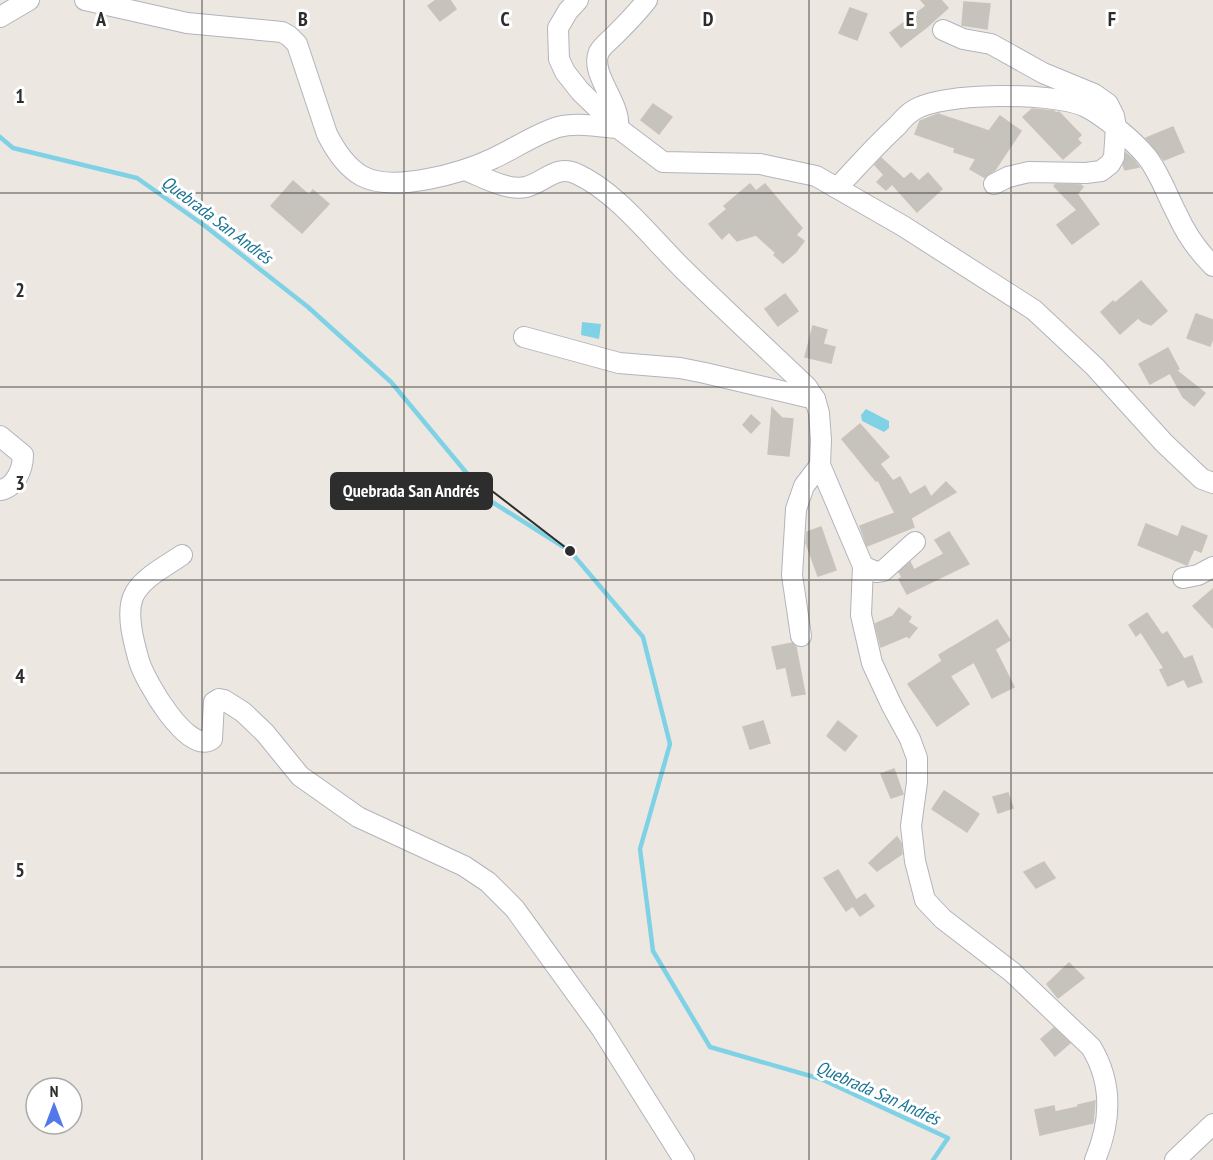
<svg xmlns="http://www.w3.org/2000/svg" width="1213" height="1160" font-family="'PT Sans Narrow',sans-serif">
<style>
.water{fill:#7fd2e5}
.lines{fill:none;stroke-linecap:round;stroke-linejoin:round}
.stream{stroke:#7fd2e5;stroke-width:4.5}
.building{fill:#c6c2bc;stroke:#c9c3bb;stroke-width:1.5}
.minor-casing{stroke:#b1b4bc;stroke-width:22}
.minor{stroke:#fff;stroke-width:20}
.grid{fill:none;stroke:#2d2d2d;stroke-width:1.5;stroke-opacity:0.55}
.labels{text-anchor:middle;stroke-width:6;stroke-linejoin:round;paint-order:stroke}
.water-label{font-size:18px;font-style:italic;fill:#1a7494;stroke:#fff}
.grid-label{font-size:20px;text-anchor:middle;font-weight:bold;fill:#2d2d2d;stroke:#fff;stroke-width:6;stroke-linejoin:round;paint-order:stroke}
.leader{fill:none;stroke:#2d2d2d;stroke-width:2}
.callout-dot{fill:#2d2d2d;stroke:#fff;stroke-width:2}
.callout{fill:#2d2d2d;stroke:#2d2d2d;stroke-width:2}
.callout-label{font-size:18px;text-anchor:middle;font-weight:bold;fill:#fff}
</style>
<rect width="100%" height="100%" fill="#ede7e1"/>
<g class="water">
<path d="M582,322L601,324L599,339L581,335Z"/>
<path d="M866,409L889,421V428L884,432L862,421L861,415Z"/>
</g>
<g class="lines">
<path class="stream" d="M0,137L13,148L137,178L205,226L308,307L391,382L489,500L570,551L643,637L670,744L640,849L653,951L710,1047L821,1079L948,1138L933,1160"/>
</g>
<g class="building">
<path d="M436,0H450L456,9L440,21L428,6Z"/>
<path d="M921,0H941L948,8L927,27L901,47L890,33L926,6Z"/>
<path d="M964,2L990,4L987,29L962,25Z"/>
<path d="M850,8L867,14L857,40L839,33Z"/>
<path d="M653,104L672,117L659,134L641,120Z"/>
<path d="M1032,109L1054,111L1056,113L1059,112L1081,135L1077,139L1081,143L1063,159L1023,117Z"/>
<path d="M938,114L989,131L1000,116L1021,131L995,170L984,177L970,169L976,159L954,152L955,148L915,134L920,121Z"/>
<path d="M1173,127L1184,152L1164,160L1146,138Z"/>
<path d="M1126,153L1133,159L1139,167L1125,170L1123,165Z"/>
<path d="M881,158L904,179L911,173L919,181L928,173L942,189L917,212L892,184L886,190L877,182L884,175L875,165Z"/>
<path d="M293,181L309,195L313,190L329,204L302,233L271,206Z"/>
<path d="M750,184L756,191L765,184L802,228L796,235L804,241L796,252L783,263L774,255L776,253L756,235L737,241L729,232L722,239L709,224L727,209L724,206Z"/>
<path d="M1056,184L1081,185L1083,187L1077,194L1099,224L1072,244L1057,225L1077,210L1054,186Z"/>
<path d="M1141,281L1167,311L1151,325L1143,322L1138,318L1120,334L1101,312L1113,301L1115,303Z"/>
<path d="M785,294L798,311L778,326L765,309Z"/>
<path d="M1196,314L1213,320V338L1210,346L1187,338Z"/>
<path d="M813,326L827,330L823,344L835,347L831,363L805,357Z"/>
<path d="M1168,348L1179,369L1176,370L1205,393L1194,406L1183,397L1170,373L1150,384L1139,364Z"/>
<path d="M772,408L782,418L793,419L789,456L768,454Z"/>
<path d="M751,415L760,423L751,433L743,425Z"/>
<path d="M860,424L889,457L880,464L893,481L900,477L910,495L925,486L931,497L946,482L956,492L911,518L914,527L867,546L860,526L895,513L878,480L876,481L842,439Z"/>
<path d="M1146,524L1178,537L1182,526L1207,536L1201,552L1194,549L1187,565L1138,545Z"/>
<path d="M821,527L836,570L818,576L806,543L807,532Z"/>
<path d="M949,532L969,564L907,594L899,579L902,577L899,572L910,562L914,570L944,554L935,540Z"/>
<path d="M1213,589V628L1193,606Z"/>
<path d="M899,608L911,617L908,622L917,628L909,638L907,636L881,647L875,624L893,616Z"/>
<path d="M1147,613L1162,635L1167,632L1184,659L1192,656L1202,682L1188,687L1184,679L1168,686L1160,670L1164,668L1141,632L1136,636L1129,625Z"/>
<path d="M997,620L1010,640L995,649L1014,687L992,698L974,662L950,676L969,704L937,726L908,684L942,661L939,655Z"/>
<path d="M792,643L796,647L805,694L792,696L786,667L777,669L772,647Z"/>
<path d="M763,721L770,743L750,749L743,727Z"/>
<path d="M838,721L857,736L845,751L827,736Z"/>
<path d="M894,769L903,794L891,798L881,774Z"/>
<path d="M944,791L979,814L967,832L932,809Z"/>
<path d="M1008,793L1013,808L998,813L993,797Z"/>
<path d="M897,837L901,843L902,854L877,871L869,863Z"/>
<path d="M1044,862L1055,878L1036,888L1024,872Z"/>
<path d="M838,870L856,900L865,894L874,906L860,916L853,906L846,911L824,878Z"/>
<path d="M1069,963L1084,978L1058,998L1047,984Z"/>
<path d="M1054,1028L1070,1043L1055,1056L1041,1039Z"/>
<path d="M1095,1101L1093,1123L1040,1135L1035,1110L1054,1106L1055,1112L1078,1107V1105Z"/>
</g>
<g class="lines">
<g class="minor-casing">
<g id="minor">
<path d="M85,0L187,23L282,32L289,36L297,44L327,134C335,150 346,167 362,176C393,193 462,173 492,159C514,149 535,134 558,127C577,122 599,127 618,128"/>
<path d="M578,0L568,11L558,28L559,59L565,72L580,91L618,128L663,162L760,164L816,176L903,226L1034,310L1095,367L1164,443L1202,479L1213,483"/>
<path d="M0,17L29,0"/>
<path d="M943,30L963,39L991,44L1043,73L1094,94L1108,104L1114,116L1116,127L1114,157L1110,164L1101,171L1086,173L1029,172L1008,177L994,184"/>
<path d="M618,128C622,104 589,74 599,52C602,46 610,40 615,35C626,24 637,13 647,0"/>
<path d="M465,170C483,177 507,191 526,187C545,182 556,164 577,174C617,192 653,240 685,271C725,310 766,348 807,387L815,399L819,413L821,440L820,465L863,566L861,615L872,663L892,706L910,739L917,758V782L911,826L915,861L925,900L943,919L1012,972L1091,1047C1113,1083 1111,1122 1095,1160"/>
<path d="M837,188C857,167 876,145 897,126C902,120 907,114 914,110C942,92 1052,92 1084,106C1103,115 1134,141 1147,157C1160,174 1167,195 1177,214C1185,232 1199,252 1213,266"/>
<path d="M524,337L619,363L680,368L705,373L815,399"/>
<path d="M0,436L23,455C23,469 15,488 0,490"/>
<path d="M182,555C166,566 140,579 133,597C126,615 134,643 139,661C145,681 188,756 212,739L214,702L219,699L224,700L243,712L265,733L300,776L358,817L464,866L488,882L515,909L601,1028L684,1160"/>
<path d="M863,566L876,572L883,571L915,542"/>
<path d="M1183,578L1198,575L1213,567"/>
<path d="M801,636L792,575L796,509L804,486L820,465"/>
<path d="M1175,1160L1213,1124"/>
</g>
</g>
<use href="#minor" class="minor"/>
</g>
<path class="grid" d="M202,0V1160M404,0V1160M606,0V1160M809,0V1160M1011,0V1160M0,193H1213M0,387H1213M0,580H1213M0,773H1213M0,967H1213"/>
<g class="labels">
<g class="water-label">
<text transform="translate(217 220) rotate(37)" y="6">Quebrada San Andrés</text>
<text transform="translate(878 1093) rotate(24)" y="6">Quebrada San Andrés</text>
</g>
</g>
<g class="grid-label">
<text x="101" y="26">A</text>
<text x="303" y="26">B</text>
<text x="505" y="26">C</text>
<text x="708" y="26">D</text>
<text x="910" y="26">E</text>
<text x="1112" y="26">F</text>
<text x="20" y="103">1</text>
<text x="20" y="297">2</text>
<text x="20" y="490">3</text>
<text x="20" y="683">4</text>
<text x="20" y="877">5</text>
</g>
<path class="leader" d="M570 551L492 491"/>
<circle class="callout-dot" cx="570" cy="551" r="6"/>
<rect class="callout" x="331" y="473" width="161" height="36" rx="6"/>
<g class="callout-label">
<text x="411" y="497">Quebrada San Andrés</text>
</g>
<g transform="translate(54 1106)"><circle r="28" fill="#ffffff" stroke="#ababab" stroke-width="1.5"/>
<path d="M0-4.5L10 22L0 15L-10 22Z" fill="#5179ea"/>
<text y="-9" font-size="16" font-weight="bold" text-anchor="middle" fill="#2d2d2d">N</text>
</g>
</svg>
